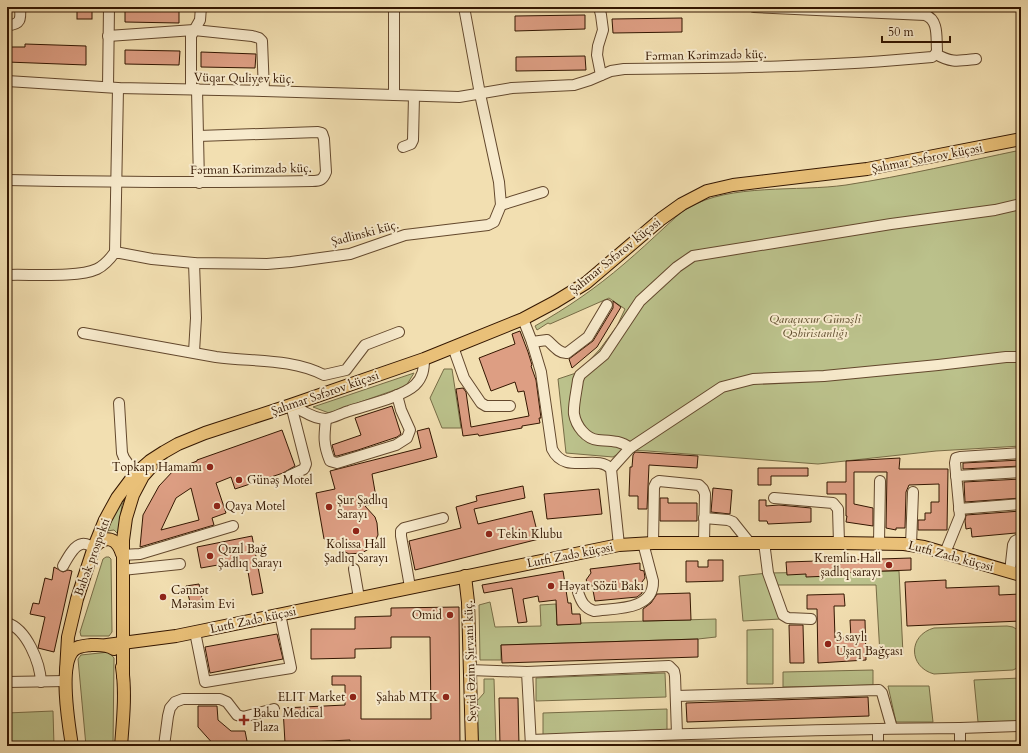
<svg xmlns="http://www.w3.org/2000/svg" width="1028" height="753" font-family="Cardo,serif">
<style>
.green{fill:#bbc18b;stroke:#776c46}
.building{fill:#dd9e83;stroke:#331601;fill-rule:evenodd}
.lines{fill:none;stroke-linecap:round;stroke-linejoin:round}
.minor-casing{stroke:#63482d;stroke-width:12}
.major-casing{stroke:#331601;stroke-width:14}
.minor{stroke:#f7eacc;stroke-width:10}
.major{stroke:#e9c078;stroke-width:12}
.poi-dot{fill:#8f2418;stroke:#f7eacc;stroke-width:1.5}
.labels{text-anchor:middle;stroke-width:4;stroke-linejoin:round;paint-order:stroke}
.street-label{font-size:12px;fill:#331601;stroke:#f7eacc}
.park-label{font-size:12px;font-style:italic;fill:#5c492a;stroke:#f7eacc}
.poi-label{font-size:12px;fill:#331601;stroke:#f7eacc;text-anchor:start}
</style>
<rect width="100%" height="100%" fill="#f2dfb1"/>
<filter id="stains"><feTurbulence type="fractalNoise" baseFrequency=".005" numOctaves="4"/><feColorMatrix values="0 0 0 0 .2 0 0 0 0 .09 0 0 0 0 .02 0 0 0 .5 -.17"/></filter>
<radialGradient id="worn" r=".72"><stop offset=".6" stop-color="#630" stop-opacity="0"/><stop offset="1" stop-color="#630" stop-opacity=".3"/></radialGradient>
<g class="green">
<path d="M1021,150V446L936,451L818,464L648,451L624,450L613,457L566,453L558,379L579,372L600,349L617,326L625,309L609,298L550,324L548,323L537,330L535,326C567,308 596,288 624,264C638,252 651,240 665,227C672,221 679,213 688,208C730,183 798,192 846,185C904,176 963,162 1021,150Z"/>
<path d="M444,369H452L461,428H442L430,398Z"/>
<path d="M414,373L406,386L329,413L313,407Z"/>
<path d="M127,494L122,505L118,534L114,530L107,531L117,509Z"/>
<path d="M106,557H109L111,559L112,632L109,636H81L80,632L103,559Z"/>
<path d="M899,571L903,654L880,655L876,585H768L781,619L743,621L739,576L768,573Z"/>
<path d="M490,602L495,627L541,626L540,605L556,604L557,625L581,623L716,619V637L698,639L501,645V660H480L479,605Z"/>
<path d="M1007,626L1013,627L1021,632V666L1013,670L934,674C908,667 908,635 934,628Z"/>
<path d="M773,629V684H747V630Z"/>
<path d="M109,652L114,658L113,746H86L78,659L81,655Z"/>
<path d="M873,670V685L783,687V672Z"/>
<path d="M665,673L666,697L536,701V678Z"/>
<path d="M1021,678V721L978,722L974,680Z"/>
<path d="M484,679H494L496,746H478L477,701L484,693Z"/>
<path d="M888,686H929L933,722H896Z"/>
<path d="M667,709V732L543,735V713Z"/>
<path d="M53,711L54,746H7V713Z"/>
<rect x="689" y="743" width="50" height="3"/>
</g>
<g class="building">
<rect x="77" y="7" width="15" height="12"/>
<path d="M125,8L179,9V23L125,22Z"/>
<path d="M585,15V29L515,31V16Z"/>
<path d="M682,18V32L613,33L612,19Z"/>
<path d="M25,44L86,46V65L7,62V47H25Z"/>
<path d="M125,50L180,51L179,65L125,64Z"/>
<path d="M201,52L256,54L255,68L201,67Z"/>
<path d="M585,56L586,70L516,71V57Z"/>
<path d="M613,301L621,307L597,347L572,368L569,359L593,341L613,308Z"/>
<path d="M520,331L528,352L532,365L531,366L536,380L541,418H539L540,423L522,426V428L479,436L478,434L463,436L456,389L463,388L466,392L471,427L529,416L524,391L518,392L515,382L491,391L479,358L515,344L512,334Z"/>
<path d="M392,406L401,434L397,437L358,450L337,456H335L332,445L361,435L355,418Z"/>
<path d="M429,428L437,457L372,474L377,503L365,506L375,517L377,523L378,535L372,547L362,553L349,554L338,548L331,538L324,539L316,493L335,489L330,471L421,448L417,431Z"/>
<path d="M282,430L295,466L283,473L235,489L231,477L216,483L226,513L212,518L214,525L140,547L143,515L159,486L174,470L197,461V460ZM191,488L199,520L161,530L176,498Z"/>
<path d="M635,452L698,456L697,468L649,465L647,509H638V496H629L630,467H632L633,455Z"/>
<path d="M900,458L899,469H948L947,530H918V520H925V513H931V502H939V484L909,485L906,492L905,528H896V530L886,528L887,472H854V504L873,508V526L846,522L847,516H846V494H827V482H846V461Z"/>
<path d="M1021,460V466L963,469V463Z"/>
<path d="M758,468H808V476H771V485H758Z"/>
<path d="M1021,479V498L965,502L964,482Z"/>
<path d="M523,486L525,498L474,509L478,524L532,511L539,539L415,570L409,541L461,528L456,507L477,501L476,496Z"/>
<path d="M713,488L732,490L730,514L711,512Z"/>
<path d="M599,489L602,514L547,519L544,494Z"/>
<path d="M660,498H668V503H697V521H660Z"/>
<path d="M759,500H766V506L779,505L811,508V522L768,524L767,521H759Z"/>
<path d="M1021,511V532L1016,533L972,537L971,528L966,529L965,521L966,515Z"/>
<path d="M252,536L263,593L252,595L246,560L201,568L197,547Z"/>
<path d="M911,558V570L830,573V576L806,577V574L787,575L786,562Z"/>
<path d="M708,560H723V581L686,582V561H698V567H708Z"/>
<path d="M640,563V570L644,571L645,578L642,582V593L637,597L595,601L592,585L589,584L586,580L591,573L590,569Z"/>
<path d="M54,567L63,572L68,570L72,571L54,652L38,648L45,617L30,614L33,603L39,604L45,578L52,580Z"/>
<path d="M563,571L568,603H571L572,614H580L581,624L557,625L556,600L539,602L538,596L523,599L527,622L518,623L512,588L484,593L482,585Z"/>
<path d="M946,580V588L999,586V595L1021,594V621L907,626L905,582Z"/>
<path d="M199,584L203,603L191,606L186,586Z"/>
<path d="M690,593L691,620L643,621V609L651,603L657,594Z"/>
<path d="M844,594L845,606H834L835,638H851L850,620H865L866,660L818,663L817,609H807V595Z"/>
<path d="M459,607L460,746H350V740L285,743L283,708L345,705V685H332V676H361V719H431L430,637H391V648L355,649V658L311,659V629H355V617L391,616V608Z"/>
<path d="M789,625H803L804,663H790Z"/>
<path d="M277,634L283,659L210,673L205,647Z"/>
<path d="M698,639V657L502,663L501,645Z"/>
<path d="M868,697L869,716L687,722L686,703Z"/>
<path d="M499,698H518L519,746H500Z"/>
<path d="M198,706H217L218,720L231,731H245L248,746H215L198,727Z"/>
</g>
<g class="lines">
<g class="minor-casing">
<g id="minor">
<path d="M599,7L601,15L603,30L598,46L597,55L601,75"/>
<path d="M754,7L925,15C939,20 936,37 937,50L936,54"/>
<path d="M7,25C21,25 21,19 20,7"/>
<path d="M108,36L194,30L252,36L259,38L262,41L264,91"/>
<path d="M936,54C951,63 958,61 976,59"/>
<path d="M7,81L118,88L264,91L459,97L512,88L574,85L590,80L611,71L624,69C727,68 829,67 932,57L936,54"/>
<path d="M108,87L109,7"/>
<path d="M191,89V36L200,20L201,7"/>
<path d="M197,89L199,183"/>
<path d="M394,95V7"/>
<path d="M403,147L411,144L413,140L414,96"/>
<path d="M7,180C109,182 210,183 312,181C320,181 323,180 326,172L324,139L322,133L318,132L198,136"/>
<path d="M501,205L543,192"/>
<path d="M115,252L118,88"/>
<path d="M7,275C29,274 78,278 97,269C105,265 110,259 115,252L152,259L194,263L267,264L291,262L350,254L405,235L488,225L494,222L501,205L499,182L480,94L464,7"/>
<path d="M523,319L532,342L541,372L552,449C565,476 597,453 611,469L619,545"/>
<path d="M83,333C127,341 171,349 216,357C252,362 291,358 324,375L346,370L365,345L399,332"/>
<path d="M532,342L547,340C553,345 559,354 567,353L588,337L607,305"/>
<path d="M453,347L464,378L481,403L486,406H510"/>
<path d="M194,352L196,318L194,263"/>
<path d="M119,403L122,453L124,458L135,474"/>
<path d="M291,405C301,410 314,419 326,419C333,418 342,413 349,411C367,405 402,397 415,385C423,377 424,369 424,359"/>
<path d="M326,419C324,436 323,444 330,461L337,463L396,445L407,438L410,430L401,410L397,395"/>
<path d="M630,448C620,440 610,441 598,440C586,439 576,426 574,414C573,406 577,389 578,380L580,375L604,355L640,301L677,267L693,256L891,224L995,210L1021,204"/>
<path d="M611,469L630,448L722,387L753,379L824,376L938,365L1006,357H1021"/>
<path d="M289,476L304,469L306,464L291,405"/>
<path d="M956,476L1021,472"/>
<path d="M774,498L833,503L838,509L839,543"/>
<path d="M959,509L1021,504"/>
<path d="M704,518L728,520L733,522L749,542"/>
<path d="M764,542L768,573L783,615L788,618L811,619"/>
<path d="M653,543L654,487L656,483L659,481L699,485L703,489L705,494L704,542"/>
<path d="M879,543L880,481"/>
<path d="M911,545L913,492"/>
<path d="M945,553L960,516L955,463L956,458L960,457L1021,453"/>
<path d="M122,555L140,554L233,526"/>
<path d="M63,566C67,559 74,545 82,544C86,543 90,546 94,547"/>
<path d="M354,569L359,598"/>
<path d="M122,570L180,564"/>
<path d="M1010,572L1013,545L1015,541L1021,538"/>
<path d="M410,587L401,536V531L404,528L443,518"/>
<path d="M578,592C581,601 584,608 594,611C614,608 654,611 653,581L643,543"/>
<path d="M7,623C27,629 40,663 41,682"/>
<path d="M195,632L205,682L291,668L280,614"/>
<path d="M470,670L527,672L531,746"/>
<path d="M527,672L669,666L674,671L675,676L677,734"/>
<path d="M7,682L66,681"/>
<path d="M676,696L879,690L882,693L892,728"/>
<path d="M960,728L1021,726"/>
<path d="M878,729V746"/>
<path d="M531,740C674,734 817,729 960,728V746"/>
<path d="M164,746L168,716L170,708L175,702L183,699H220L227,702L237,715L243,717L274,709"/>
</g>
</g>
<g class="major-casing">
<g id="major">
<path d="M94,547C106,534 117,538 122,554"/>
<path d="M465,576L468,602L472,746"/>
<path d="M107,645L176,636L619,545L653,543H839L904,544L924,547L1021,575"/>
<path d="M66,671L68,637L77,599L94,547L105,520L117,498L135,474L150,461L164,452L178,444L205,433L291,405L424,359L523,319L555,302L586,283L661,219L682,204L707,191L733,185L867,169L1021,139"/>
<path d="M123,676V540L126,518L133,495L143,476L151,467"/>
<path d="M72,746C69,726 59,669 72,652C76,646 83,646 91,645C99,645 107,644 114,649"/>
<path d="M121,746C123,720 126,693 122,667"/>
</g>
</g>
<use href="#minor" class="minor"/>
<use href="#major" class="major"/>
</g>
<g class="poi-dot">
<circle cx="210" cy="467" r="4"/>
<circle cx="239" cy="480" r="4"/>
<circle cx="217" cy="506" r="4"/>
<circle cx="329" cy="507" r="4"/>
<circle cx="356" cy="531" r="4"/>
<circle cx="489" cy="534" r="4"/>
<circle cx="210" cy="556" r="4"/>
<circle cx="889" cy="565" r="4"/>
<circle cx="551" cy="586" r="4"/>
<circle cx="163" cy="597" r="4"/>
<circle cx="450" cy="615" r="4"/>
<circle cx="828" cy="644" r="4"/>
<circle cx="353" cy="697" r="4"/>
<circle cx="446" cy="697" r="4"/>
<path d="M242 714h4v4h4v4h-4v4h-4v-4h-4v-4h4z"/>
</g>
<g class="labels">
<g class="street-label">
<text transform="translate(706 55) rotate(-1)" y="4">Fərman Kərimzadə küç.</text>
<text transform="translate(244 78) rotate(1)" y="4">Vüqar Quliyev küç.</text>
<text transform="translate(927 158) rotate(-11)" y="4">Şahmar Səfərov küçəsi</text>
<text transform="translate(251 169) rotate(-1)" y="4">Fərman Kərimzadə küç.</text>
<text transform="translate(365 233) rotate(-15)" y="4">Şadlinski küç.</text>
<text transform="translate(615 256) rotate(-39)" y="4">Şahmar Səfərov küçəsi</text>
<text transform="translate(325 393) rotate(-19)" y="4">Şahmar Səfərov küçəsi</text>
<text transform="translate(570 555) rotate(-11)" y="4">Lutfi Zadə küçəsi</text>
<text transform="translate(951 556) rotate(15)" y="4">Lutfi Zadə küçəsi</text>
<text transform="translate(92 557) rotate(-70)" y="4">Babək prospekti</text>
<text transform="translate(253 620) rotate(-12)" y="4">Lutfi Zadə küçəsi</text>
<text transform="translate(470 661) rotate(-92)" y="4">Seyid Əzim Şirvani küç.</text>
</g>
<g class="park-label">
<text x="815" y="323">Qaraçuxur Günəşli<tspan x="815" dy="14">Qəbiristanlığı</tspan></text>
</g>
<g class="poi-label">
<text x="202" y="471" text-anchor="end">Topkapı Hamamı</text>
<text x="247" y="484">Günəş Motel</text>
<text x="337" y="504">Şur Şadlıq<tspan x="337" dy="14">Sarayı</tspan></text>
<text x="225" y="510">Qaya Motel</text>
<text x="497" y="538">Tekin Klubu</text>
<text x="356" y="548" text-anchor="middle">Kolissa Hall<tspan x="356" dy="14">Şadlıq Sarayı</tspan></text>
<text x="218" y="553">Qızıl Bağ<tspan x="218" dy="14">Şadlıq Sarayı</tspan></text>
<text x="881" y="562" text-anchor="end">Kremlin Hall<tspan x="881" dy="14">şadlıq sarayı</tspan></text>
<text x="559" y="590">Həyat Sözü Bakı</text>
<text x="171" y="594">Cənnət<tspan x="171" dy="14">Mərasim Evi</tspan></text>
<text x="442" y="619" text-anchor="end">Omid</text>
<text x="836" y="641">3 saylı<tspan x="836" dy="14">Uşaq Bağçası</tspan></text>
<text x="345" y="701" text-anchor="end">ELIT Market</text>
<text x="438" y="701" text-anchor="end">Şahab MTK</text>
<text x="253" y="717">Baku Medical<tspan x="253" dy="14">Plaza</tspan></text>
</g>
</g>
<rect width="1028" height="753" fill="none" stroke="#f2dfb1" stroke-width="24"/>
<rect x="8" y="8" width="1012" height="737" fill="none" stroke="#331601" stroke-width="2"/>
<rect x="12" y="12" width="1004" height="729" fill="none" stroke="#331601"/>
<path d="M882 36v6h68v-6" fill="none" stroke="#331601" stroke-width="2"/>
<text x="888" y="36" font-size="12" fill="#331601" stroke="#f7eacc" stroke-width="3" paint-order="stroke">50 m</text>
<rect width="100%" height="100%" filter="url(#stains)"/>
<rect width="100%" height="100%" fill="url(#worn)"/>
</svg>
